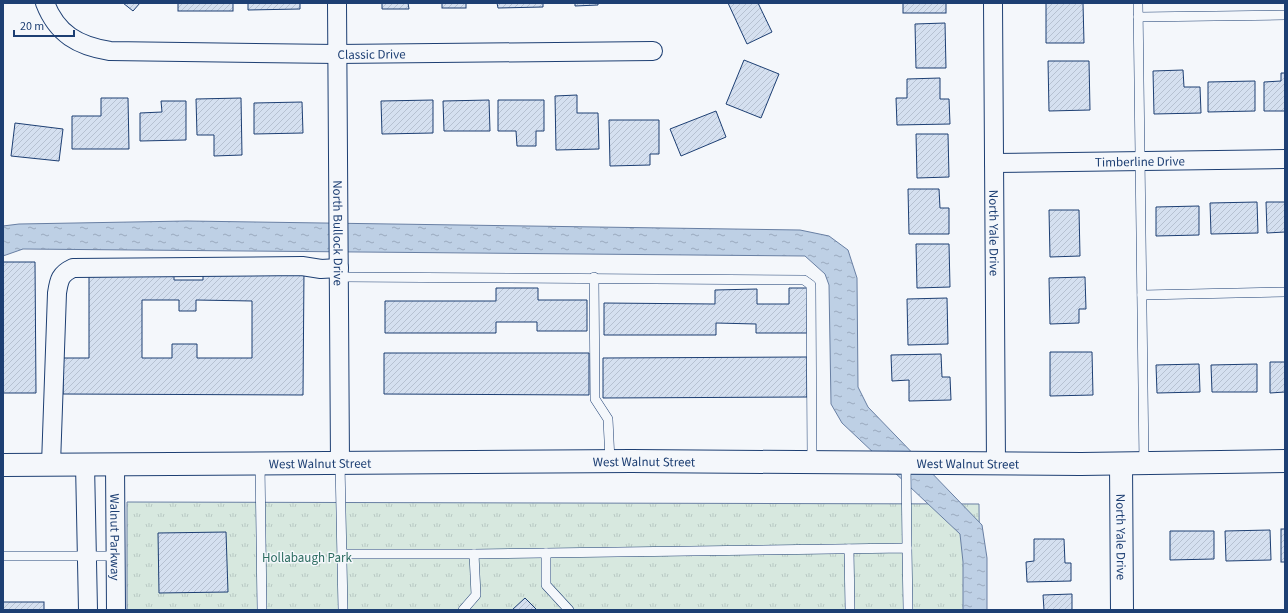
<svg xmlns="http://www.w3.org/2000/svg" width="1288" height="613" font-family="'Source Sans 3',sans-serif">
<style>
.park{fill:url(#park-tufts);stroke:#687fa3}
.water{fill:url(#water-ripples);stroke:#687fa3}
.building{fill:url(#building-hatch);stroke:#1d3f73;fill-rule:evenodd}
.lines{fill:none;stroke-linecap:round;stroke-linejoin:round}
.service-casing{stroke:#1d3f73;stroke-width:10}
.minor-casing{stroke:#1d3f73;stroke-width:20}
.tertiary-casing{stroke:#1d3f73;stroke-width:24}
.secondary-casing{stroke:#1d3f73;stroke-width:24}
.service{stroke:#f4f7fb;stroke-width:9}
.minor{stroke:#f4f7fb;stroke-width:18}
.tertiary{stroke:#f4f7fb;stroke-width:22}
.secondary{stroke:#f4f7fb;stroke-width:22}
.labels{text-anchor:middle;stroke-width:3;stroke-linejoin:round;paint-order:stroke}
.street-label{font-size:13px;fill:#1d3f73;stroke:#f4f7fb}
.park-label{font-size:13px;fill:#2c6c60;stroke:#f4f7fb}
</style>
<defs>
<pattern id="park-tufts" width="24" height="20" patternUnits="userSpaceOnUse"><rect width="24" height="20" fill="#d7e8df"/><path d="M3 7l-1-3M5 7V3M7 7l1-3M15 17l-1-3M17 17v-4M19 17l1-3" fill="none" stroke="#b8c8c3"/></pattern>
<pattern id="water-ripples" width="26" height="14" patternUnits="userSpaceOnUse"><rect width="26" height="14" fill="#bed0e5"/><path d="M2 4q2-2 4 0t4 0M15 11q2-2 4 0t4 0" fill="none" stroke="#9aaabe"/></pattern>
<pattern id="building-hatch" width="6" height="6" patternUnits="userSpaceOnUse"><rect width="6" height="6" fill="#d5e0f0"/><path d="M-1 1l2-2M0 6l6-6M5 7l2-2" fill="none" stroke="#b6c1d1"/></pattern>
</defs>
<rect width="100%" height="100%" fill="#f4f7fb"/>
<path class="park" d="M127,502L979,504L980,610H127Z"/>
<path class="water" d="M187,221L800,230L829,236L848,250L857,278L858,387L868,407L982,525L987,558V610H963V562L960,534L842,423L831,404L829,285L825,274L805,256L23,249L3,256V226L19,224Z"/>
<g class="building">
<path d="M123,3H140L133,11Z"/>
<rect x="178" y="3" width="55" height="8"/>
<path d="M248,3H300V9L248,10Z"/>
<path d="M382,3H408L409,9H382Z"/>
<rect x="442" y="3" width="24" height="5"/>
<path d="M497,3H543V7L498,8Z"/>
<path d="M575,3H598V5L575,6Z"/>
<path d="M728,3H758L772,32L747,44Z"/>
<rect x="903" y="3" width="43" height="10"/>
<path d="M1046,3H1083L1084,43H1046Z"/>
<path d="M945,23L946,68H916L915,24Z"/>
<path d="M744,60L779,74L761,118L726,104Z"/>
<path d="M1048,61H1089L1090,110L1049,111Z"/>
<path d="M1183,70L1184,87H1200L1201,113L1154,114L1153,71Z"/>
<path d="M1281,73H1285V111H1264V82L1281,81Z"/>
<path d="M940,78V99H949L950,124L897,125L896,98H907V79Z"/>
<path d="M1255,81V111L1208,112V82Z"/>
<path d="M577,95V113H598L599,149L556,150L555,96Z"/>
<path d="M101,98H128L129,149H72V116H101Z"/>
<path d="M241,98L242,155L214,156V135H197L196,99Z"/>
<path d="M433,100V133L382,134L381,101Z"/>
<path d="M489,100L490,131H444L443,101Z"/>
<path d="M498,100H544V131H536V146H517L516,131H498Z"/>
<path d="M161,101H186V140L140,141V113L162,112Z"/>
<path d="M302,102L303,133L254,134V103Z"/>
<path d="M716,111L726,137L681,156L670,129Z"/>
<path d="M609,120H659V154H650V165L610,166Z"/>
<path d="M15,123L63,129L59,161L11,156Z"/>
<path d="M916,134H948L949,177L917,178Z"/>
<path d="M908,189H939L940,208H949V234H909Z"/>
<path d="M1257,202L1258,233L1211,234L1210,203Z"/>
<path d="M1266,202H1285V232L1267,233Z"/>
<path d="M1199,206V235L1156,236V207Z"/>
<path d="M1049,210H1079L1080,256L1050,257Z"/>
<path d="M916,244H949L950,287L917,288Z"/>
<path d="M3,262H35L36,393H3Z"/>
<path d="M89,270H174V280H203V270L304,271L303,395L63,394V358H89ZM142,300H179V311H196V300L252,301V358H197V344H172V358H142Z"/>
<path d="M1085,277L1086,309H1079V323L1050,324L1049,278Z"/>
<path d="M496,288H538V300H587V331H537V322H496V333H385V301H496Z"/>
<path d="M789,288H807V333H756V324L716,323V335H604V303L715,304V290L757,289V304H789Z"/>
<path d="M947,298L948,344L908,345L907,299Z"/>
<path d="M1050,352H1092L1093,395L1050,396Z"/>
<path d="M384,353H589V395L384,394Z"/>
<path d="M941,354L942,377H950L951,400L909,401V380L892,381L891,355Z"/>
<path d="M807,357V397L603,398V358Z"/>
<path d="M1270,362H1285V392L1270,393Z"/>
<path d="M1199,364L1200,392L1157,393L1156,365Z"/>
<path d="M1257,364V392H1212L1211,365Z"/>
<rect x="1281" y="529" width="4" height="33"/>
<path d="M1270,530L1271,560L1226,561L1225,531Z"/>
<path d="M1170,531H1214V559L1170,560Z"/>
<path d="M226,532L228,592L159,593L158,533Z"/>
<path d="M1034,539H1064L1065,563H1071V581L1027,582L1026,562L1034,561Z"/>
<path d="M1072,594V610H1044L1043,595Z"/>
<path d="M525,598L537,610H512Z"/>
<rect x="3" y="602" width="41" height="8"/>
</g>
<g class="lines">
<g class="service-casing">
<g id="service">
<path d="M1138,3L1144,463"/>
<path d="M1138,17L1285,15"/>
<path d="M339,277L804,280L811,285L812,462"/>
<path d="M594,277L595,399L608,419L610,461"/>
<path d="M1142,295L1285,292"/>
<path d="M260,463L262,610"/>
<path d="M340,463L343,610"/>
<path d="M906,464L907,548"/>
<path d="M849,549L850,610"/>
<path d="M546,553V585L569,610"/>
<path d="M342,554H474L476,595L463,610"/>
<path d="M474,554L907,548L908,610"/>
<path d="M3,556H116"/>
</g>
</g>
<g class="minor-casing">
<g id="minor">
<path id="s1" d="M45,3C57,34 78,46 110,51L337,54L653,51"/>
<path id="s2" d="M337,3L340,463"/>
<path id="s3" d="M993,3L996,464"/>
<path id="s4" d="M994,163L1285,159"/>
<path d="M51,464L57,293C59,280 60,274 73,268L302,266L321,269L339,268"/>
<path d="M85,464L88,610"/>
<path id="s5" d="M115,464L116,610"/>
</g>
</g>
<g class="tertiary-casing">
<g id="tertiary">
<path id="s6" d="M1121,464L1122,610"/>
</g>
</g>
<g class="secondary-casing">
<g id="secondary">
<path id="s7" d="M3,465L631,461L1081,464L1285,461"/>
</g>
</g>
<use href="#service" class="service"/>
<use href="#minor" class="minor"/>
<use href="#tertiary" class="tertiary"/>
<use href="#secondary" class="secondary"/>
</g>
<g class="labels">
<g class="street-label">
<text dy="5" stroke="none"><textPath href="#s1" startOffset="347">Classic Drive</textPath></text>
<text dy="5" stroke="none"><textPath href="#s4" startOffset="146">Timberline Drive</textPath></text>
<text dy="5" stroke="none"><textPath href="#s2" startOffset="230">North Bullock Drive</textPath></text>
<text dy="5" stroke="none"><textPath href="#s3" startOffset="230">North Yale Drive</textPath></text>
<text dy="5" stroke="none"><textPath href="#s7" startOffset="641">West Walnut Street</textPath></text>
<text dy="5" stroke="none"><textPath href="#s7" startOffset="317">West Walnut Street</textPath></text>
<text dy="5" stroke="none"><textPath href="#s7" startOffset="965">West Walnut Street</textPath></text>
<text dy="5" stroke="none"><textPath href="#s5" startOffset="73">Walnut Parkway</textPath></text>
<text dy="5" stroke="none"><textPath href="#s6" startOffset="73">North Yale Drive</textPath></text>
</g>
<g class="park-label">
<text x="307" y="562">Hollabaugh Park</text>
</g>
</g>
<rect width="1288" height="613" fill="none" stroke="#1d3f73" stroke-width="8"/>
<path d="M14 30v6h60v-6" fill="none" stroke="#1d3f73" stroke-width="2"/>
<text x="20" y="30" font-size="12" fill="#1d3f73" stroke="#f4f7fb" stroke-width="3" paint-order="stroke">20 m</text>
</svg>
